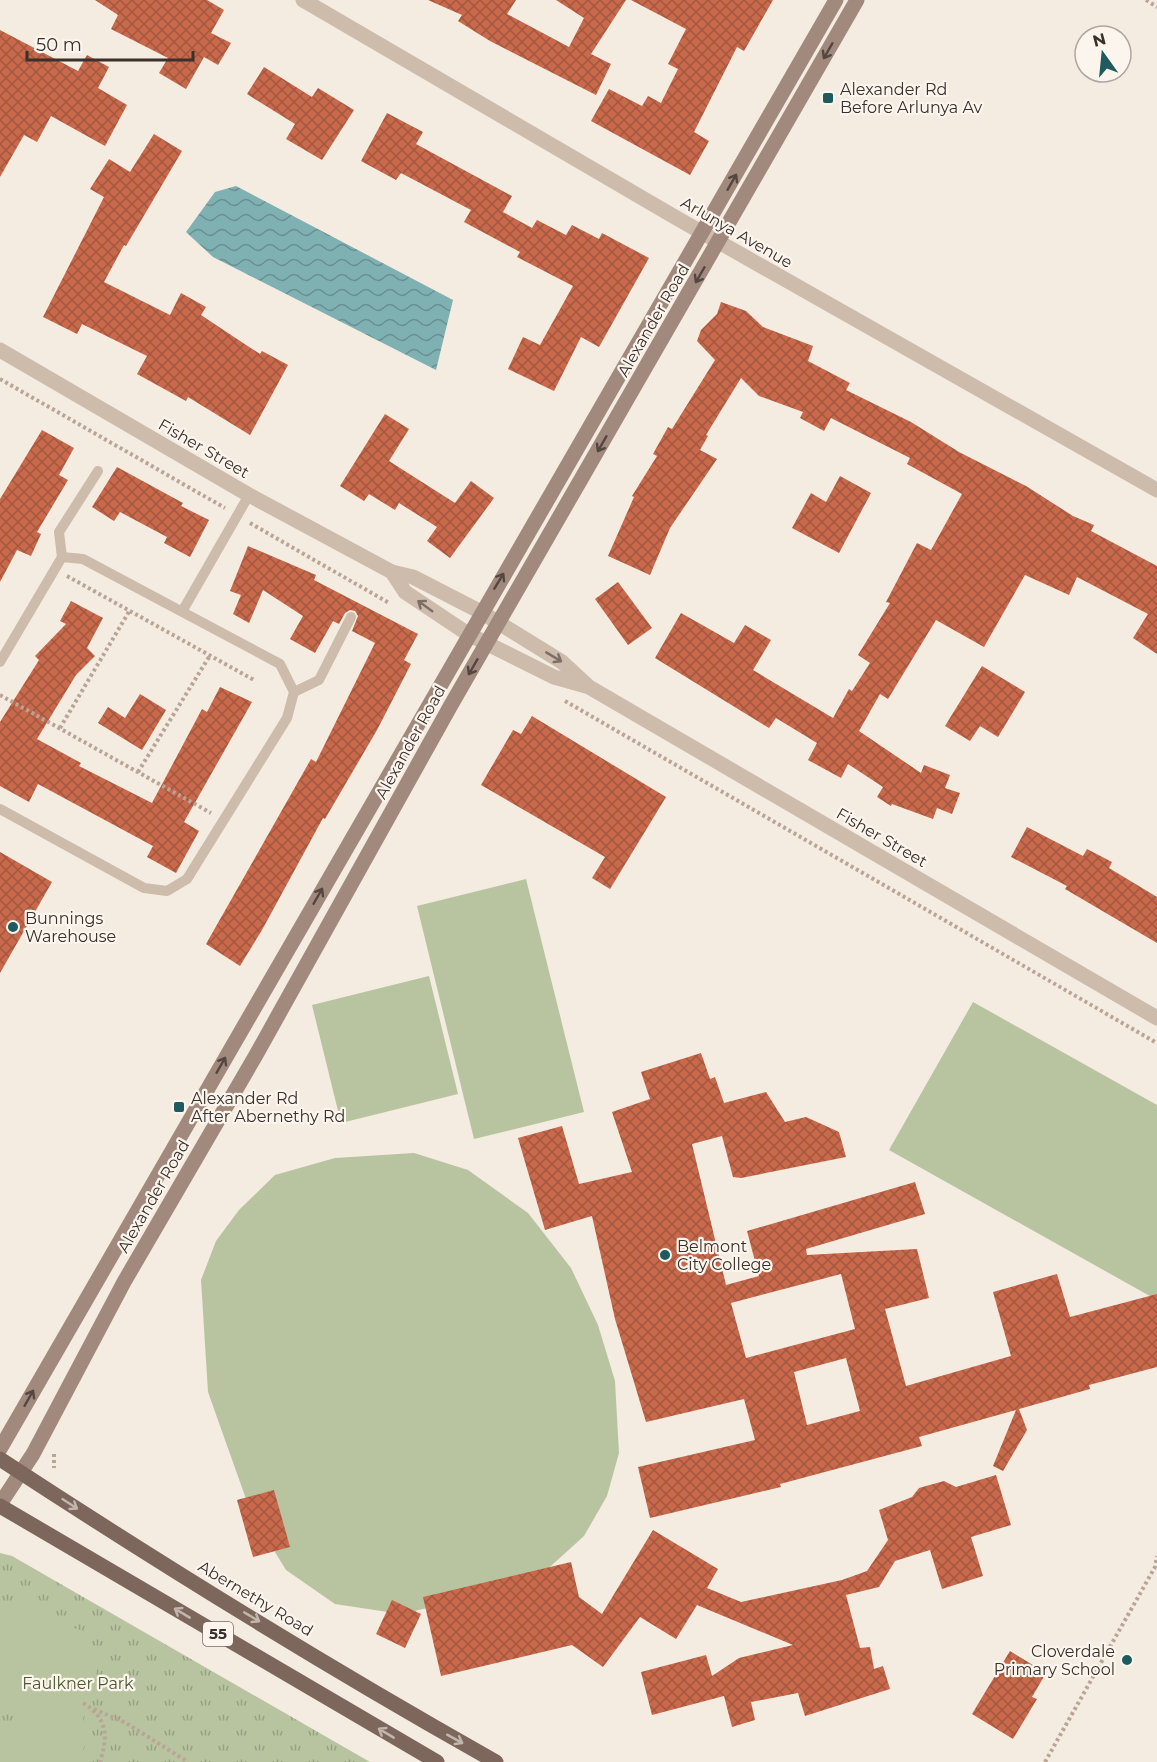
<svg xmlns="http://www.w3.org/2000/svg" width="1157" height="1762" font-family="Montserrat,sans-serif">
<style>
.grass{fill:url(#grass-tufts)}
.garden{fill:#b8c4a0}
.water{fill:url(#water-waves)}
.building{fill:url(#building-cross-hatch);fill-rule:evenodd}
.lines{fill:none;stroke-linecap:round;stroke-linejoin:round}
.path{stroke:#b9a596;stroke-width:4;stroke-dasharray:3 3;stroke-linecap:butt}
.lane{stroke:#cdbbac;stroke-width:10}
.street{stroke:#cdbbac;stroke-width:15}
.secondary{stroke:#a18a7d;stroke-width:15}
.primary{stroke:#7d675c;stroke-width:15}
.oneway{stroke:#544640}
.oneway2{stroke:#7d6f65}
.oneway3{stroke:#c2b5ac}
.poi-dot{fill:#1f5a5e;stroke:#fbf5ee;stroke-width:2}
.labels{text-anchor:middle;stroke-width:4.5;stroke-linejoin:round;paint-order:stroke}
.shield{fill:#fbf5ee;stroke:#756b66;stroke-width:1.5}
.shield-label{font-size:15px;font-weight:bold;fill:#3b302b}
.poi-label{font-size:16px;fill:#3b302b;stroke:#fbf5ee;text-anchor:start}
.street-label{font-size:16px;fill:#3b302b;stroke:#fbf5ee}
.park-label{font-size:16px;fill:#4a5a2e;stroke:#fbf5ee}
</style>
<defs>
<pattern id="grass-tufts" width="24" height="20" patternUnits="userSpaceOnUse" patternTransform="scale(1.5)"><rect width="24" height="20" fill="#b8c4a0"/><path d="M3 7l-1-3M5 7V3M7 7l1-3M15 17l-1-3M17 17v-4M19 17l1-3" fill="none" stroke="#97a083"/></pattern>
<pattern id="water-waves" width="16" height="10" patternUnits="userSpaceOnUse" patternTransform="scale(1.5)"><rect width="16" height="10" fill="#7fb0b2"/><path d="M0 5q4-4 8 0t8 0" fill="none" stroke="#699091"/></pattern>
<pattern id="building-cross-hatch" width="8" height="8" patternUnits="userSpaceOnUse" patternTransform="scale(1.5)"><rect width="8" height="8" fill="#c8694b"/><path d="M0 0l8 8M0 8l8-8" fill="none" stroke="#a4573f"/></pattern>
</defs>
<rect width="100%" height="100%" fill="#f4ebe1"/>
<path class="grass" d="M0,1553L12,1556L370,1762H0Z"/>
<g class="garden">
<path d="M526,879L584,1112L474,1139L417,906Z"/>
<path d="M429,976L458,1094L341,1123L312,1005Z"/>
<path d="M973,1002L1157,1105V1300L889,1150Z"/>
<path d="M414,1153L468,1170L528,1213L571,1268L598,1325L615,1381L619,1453L607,1496L584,1536L541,1575L480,1596L401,1614L335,1604L286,1570L251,1513L208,1392L201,1280L216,1241L239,1210L275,1175L335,1158Z"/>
<path d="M7,1601L18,1602L48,1619L86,1632V1639C111,1663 89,1688 79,1714L84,1716L81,1727L89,1730L82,1754L74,1762H0V1743L14,1716L0,1710V1603Z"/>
</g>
<path class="water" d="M236,186L453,300L436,370L213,257L186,232L215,192Z"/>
<g class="building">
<path d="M95,0H207L224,10L211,33L231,43L218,65L204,57L186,89L159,73L168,58L111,29L118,15Z"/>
<path d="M428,0H516L507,14L569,47L584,18L556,0H626L591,54L611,64L596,95L490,41L458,21L462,15Z"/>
<path d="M631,0H773L744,51L737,47L694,132L709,141L690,175L591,121L609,89L642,106L648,96L661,103L678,69L668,64L686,29Z"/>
<path d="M0,30L78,71L87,55L109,67L98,88L127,105L105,146L51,116L37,142L24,135L0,177Z"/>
<path d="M264,67L312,97L318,88L354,110L322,160L286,139L295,124L247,94Z"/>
<path d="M387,113L423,132L416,144L512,196L503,212L532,228L537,220L566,235L572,225L599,239L602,233L649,258L599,347L581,337L554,391L508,369L523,337L540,345L573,286L517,257L520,252L464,222L471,210L401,173L396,180L361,161Z"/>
<path d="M154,134L182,151L126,246L124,245L104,282L170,315L181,293L206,307L201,315L228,333L260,354L262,351L288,365L250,435L188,397L186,401L137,374L147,356L82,324L77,334L43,317L104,197L90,189L109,159L130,172Z"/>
<path d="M721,302L746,311L763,327L813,346L808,361L850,383L846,390L911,422L959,452L1026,486L1073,516L1094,525L1091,531L1157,566V654L1133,638L1148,614L1077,577L1069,595L1025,575L984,647L936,620L888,699L880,694L859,731L921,773L924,765L950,775L945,788L960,793L952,814L937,808L933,819L892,804L891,806L877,797L883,787L848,764L841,778L808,760L817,743L776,718L769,728L655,658L681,613L734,643L745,625L771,640L753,670L833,718L849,689L852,691L870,663L858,655L890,603L886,602L917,543L931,550L962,494L907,464L910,458L831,418L824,431L800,418L803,412L759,396L741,378L706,435L708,436L700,450L717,459L670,528L650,575L608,556L634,497L632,496L657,456L653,454L668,427L672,429L715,360L697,341L701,330L717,314Z"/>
<path d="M385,414L409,429L389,461L455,503L471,481L494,498L450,558L427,541L437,527L399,503L395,510L369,494L364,501L340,486Z"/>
<path d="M42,430L74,448L59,475L68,480L37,532L41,534L31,556L17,550L0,582V499Z"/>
<path d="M117,467L183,503L181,506L209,520L190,557L164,543L167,537L120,512L114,521L92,507Z"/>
<path d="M840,476L871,493L839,553L792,528L811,493L826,502Z"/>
<path d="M248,546L316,575L314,580L418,634L404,660L411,664L377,730L325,819L323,818L262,930L240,966L206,944L311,759L316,762L375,643L352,631L358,616L355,611L350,610L345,613L339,624L333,621L315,653L290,639L303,616L263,590L249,623L233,614L241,595L230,591Z"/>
<path d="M618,582L652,628L628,645L595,599Z"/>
<path d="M71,601L103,618L87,648L95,656L76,675L37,739L81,763L79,766L152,803L202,709L207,712L220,687L252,702L184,822L199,831L176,873L147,857L153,846L38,784L29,802L0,786V722L39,660L35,656L66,624L60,621Z"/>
<path d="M982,666L1025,692L998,737L980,726L970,741L945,726Z"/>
<path d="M140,694L166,710L142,750L98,723L108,707L125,718Z"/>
<path d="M532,716L666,797L610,889L592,878L605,857L481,785L513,730L521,734Z"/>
<path d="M1027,827L1083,856L1087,849L1112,862L1109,868L1157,897V943L1065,889L1067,886L1011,857Z"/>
<path d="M0,852L52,882L0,973Z"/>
<path d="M701,1053L710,1079L715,1077L724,1103L766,1092L785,1122L806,1117L839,1132L846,1157L741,1178L733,1177L722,1136L692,1144L726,1285L759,1276L747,1231L915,1182L925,1214L806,1249L807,1255L917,1249L929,1298L885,1309L906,1386L1011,1356L993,1292L1057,1274L1070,1317L1157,1294V1367L1089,1385L1090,1389L1019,1409L1027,1430L1003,1471L993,1466L1016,1410L919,1437L922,1446L780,1484L781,1487L650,1518L638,1467L755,1440L744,1399L646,1422L615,1319L592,1216L545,1230L518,1138L562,1126L579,1184L632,1172L612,1112L650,1099L641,1072ZM841,1274L855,1329L746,1358L731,1303ZM846,1358L860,1411L807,1425L794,1372Z"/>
<path d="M996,1475L1011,1525L971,1537L983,1576L942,1589L930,1550L895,1561L879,1587L846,1595L860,1648L870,1647L874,1669L883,1666L890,1689L805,1716L798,1693L751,1702L755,1720L732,1727L724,1696L652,1715L641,1672L706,1655L712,1676L739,1658L793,1645L697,1605L676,1639L640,1617L603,1667L572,1645L441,1676L423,1597L571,1562L579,1597L602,1614L653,1530L718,1569L707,1588L741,1602L842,1580L867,1571L888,1540L879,1510L912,1497L919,1488L944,1481L956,1487Z"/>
<path d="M274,1490L290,1547L253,1557L237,1500Z"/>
<path d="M392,1600L421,1614L405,1648L376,1634Z"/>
<path d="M1010,1651L1046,1673L1032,1697L1037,1699L1013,1739L972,1714Z"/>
</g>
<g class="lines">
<g class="path">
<path d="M1146,0L1157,7"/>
<path d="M0,379L225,508"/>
<path d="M250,523L389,603"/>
<path d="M67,576L254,680"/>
<path d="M0,695L211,813"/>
<path d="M565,701L1157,1043"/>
<path d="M60,728L130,610"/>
<path d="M138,772L209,657"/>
<path d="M54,1454V1468"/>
<path d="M83,1703C108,1718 108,1737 100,1762"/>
<path d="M94,1709L126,1723L188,1762"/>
<path d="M1045,1762L1155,1567L1157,1556"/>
</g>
<g class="lane">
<path d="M62,557L59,532L98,471"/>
<path d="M183,610L249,495"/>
<path d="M0,662L62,557L83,559L280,664L294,692L287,718L187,879L167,891L144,888L0,809"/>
<path d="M294,692L319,680L351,617"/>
</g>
<g class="street">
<path d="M303,0L680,220L1157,490"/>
<path d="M0,350L249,495L392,572L413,577L481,612L562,662L589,687L1157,1018"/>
<path d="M392,572L405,592L468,634L554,677L586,686"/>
</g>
<g class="secondary">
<path d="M0,1449L836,0"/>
<path d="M0,1504L33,1454L124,1282L256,1055L451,705L857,0"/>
</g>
<g class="primary">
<path d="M0,1459C162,1565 327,1667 496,1762"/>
<path d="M0,1506L437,1762"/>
</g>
</g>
<defs><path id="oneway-shaft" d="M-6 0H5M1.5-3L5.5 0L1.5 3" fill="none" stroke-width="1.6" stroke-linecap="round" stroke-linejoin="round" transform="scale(1.5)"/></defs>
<g class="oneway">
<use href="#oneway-shaft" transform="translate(828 51) rotate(120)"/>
<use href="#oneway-shaft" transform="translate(732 182) rotate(-60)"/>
<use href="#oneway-shaft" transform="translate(700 275) rotate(120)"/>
<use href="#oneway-shaft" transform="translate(602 444) rotate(120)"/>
<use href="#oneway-shaft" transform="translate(499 581) rotate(-59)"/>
<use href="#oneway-shaft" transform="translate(473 667) rotate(120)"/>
<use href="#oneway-shaft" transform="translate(318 896) rotate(-60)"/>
<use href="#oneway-shaft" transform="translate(221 1065) rotate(-60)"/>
<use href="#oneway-shaft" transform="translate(29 1398) rotate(-60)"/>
</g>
<g class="oneway2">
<use href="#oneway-shaft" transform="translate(425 606) rotate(-144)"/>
<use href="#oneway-shaft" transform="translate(554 657) rotate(31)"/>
</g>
<g class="oneway3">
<use href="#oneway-shaft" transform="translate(70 1504) rotate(33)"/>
<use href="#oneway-shaft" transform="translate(182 1613) rotate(-149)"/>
<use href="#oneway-shaft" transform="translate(252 1617) rotate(31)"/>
<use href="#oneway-shaft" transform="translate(386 1733) rotate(-149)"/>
<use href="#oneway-shaft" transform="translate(455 1739) rotate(29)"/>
</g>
<g class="poi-dot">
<rect x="822" y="92" width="12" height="12" rx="3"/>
<circle cx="13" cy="927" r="6"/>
<rect x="173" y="1101" width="12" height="12" rx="3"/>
<circle cx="665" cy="1255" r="6"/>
<circle cx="1127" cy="1660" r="6"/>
</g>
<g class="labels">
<rect class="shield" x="203" y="1622" width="30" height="24" rx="4.5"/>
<g class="shield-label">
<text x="218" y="1639">55</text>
</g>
<g class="poi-label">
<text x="840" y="95">Alexander Rd<tspan x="840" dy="18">Before Arlunya Av</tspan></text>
<text x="25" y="924">Bunnings<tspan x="25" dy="18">Warehouse</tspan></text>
<text x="191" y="1104">Alexander Rd<tspan x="191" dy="18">After Abernethy Rd</tspan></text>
<text x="677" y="1252">Belmont<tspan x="677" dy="18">City College</tspan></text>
<text x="1115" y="1657" text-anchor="end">Cloverdale<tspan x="1115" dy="18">Primary School</tspan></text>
</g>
<g class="street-label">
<text transform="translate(737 232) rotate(30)" y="6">Arlunya Avenue</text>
<text transform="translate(653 320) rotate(-60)" y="6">Alexander Road</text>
<text transform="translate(204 448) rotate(30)" y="6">Fisher Street</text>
<text transform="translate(410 742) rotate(-61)" y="6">Alexander Road</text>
<text transform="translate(882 837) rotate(30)" y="6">Fisher Street</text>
<text transform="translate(153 1196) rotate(-60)" y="6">Alexander Road</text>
<text transform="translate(256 1598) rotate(31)" y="6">Abernethy Road</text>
</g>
<g class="park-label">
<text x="78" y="1689">Faulkner Park</text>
</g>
</g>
<g transform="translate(1103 54) rotate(345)"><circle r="28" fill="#fbf5ee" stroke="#aea6a0" stroke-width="1.5"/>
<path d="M0-4.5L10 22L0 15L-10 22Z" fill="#1f5a5e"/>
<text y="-9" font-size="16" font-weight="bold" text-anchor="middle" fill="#3b302b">N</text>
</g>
<path d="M27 51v9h166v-9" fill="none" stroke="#3b302b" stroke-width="3"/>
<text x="36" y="51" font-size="18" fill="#3b302b" stroke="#fbf5ee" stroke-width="4.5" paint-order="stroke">50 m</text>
</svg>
